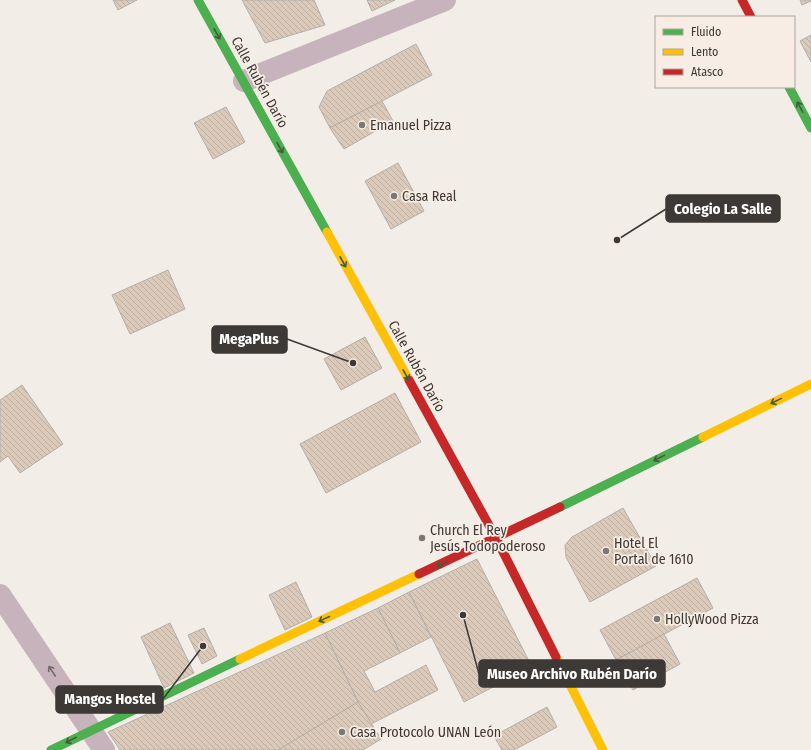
<svg xmlns="http://www.w3.org/2000/svg" width="811" height="750" font-family="'Fira Sans Condensed',sans-serif">
<style>
.building{fill:url(#building-back-hatch);stroke:#b3afab}
.lines{fill:none;stroke-linecap:round;stroke-linejoin:round}
.street{stroke:#c6b3bb;stroke-width:22}
.fast{stroke:#4caf50;stroke-width:9}
.slow{stroke:#ffc107;stroke-width:9}
.jam{stroke:#c62828;stroke-width:9}
.oneway{stroke:#425c3e}
.oneway2{stroke:#746a6b}
.poi-dot{fill:#7d7874;stroke:#f7ede4;stroke-width:1.5}
.labels{text-anchor:middle;stroke-width:3.5;stroke-linejoin:round;paint-order:stroke}
.street-label{font-size:14px;fill:#3d3936;stroke:#f7ede4}
.poi-label{font-size:14px;fill:#3d3936;stroke:#f7ede4;text-anchor:start}
.leader{fill:none;stroke:#3d3936;stroke-width:1.5}
.callout-dot{fill:#3d3936;stroke:#f7ede4;stroke-width:1.5}
.callout{fill:#3d3936;stroke:#3d3936;stroke-width:1.5}
.callout-label{font-size:15px;text-anchor:middle;font-weight:bold;fill:#fff}
</style>
<defs>
<pattern id="building-back-hatch" width="6" height="6" patternUnits="userSpaceOnUse"><rect width="6" height="6" fill="#dbcaba"/><path d="M-1 5l2 2M0 0l6 6M5-1l2 2" fill="none" stroke="#bdaea0"/></pattern>
</defs>
<rect width="100%" height="100%" fill="#f3ede8"/>
<g class="building">
<path d="M113,0H137L118,10Z"/>
<path d="M242,0H314L325,25L265,43Z"/>
<path d="M367,0H395L372,11Z"/>
<path d="M800,0H811V1L802,5Z"/>
<path d="M811,35V62L800,41Z"/>
<path d="M416,44L432,75L330,128L319,107L327,91Z"/>
<path d="M382,101L393,121L344,149L330,128Z"/>
<path d="M226,107L245,142L213,159L194,123Z"/>
<path d="M398,163L424,211L391,229L365,181Z"/>
<path d="M168,270L185,309L130,334L112,295Z"/>
<path d="M365,337L382,368L341,390L324,359Z"/>
<path d="M22,385L63,444L20,473L8,456L0,462V400Z"/>
<path d="M395,393L421,442L326,493L300,444Z"/>
<path d="M623,508L656,566L590,602L566,557L565,545L572,537Z"/>
<path d="M477,559L532,667L464,702L409,592Z"/>
<path d="M697,578L713,608L616,660L600,630Z"/>
<path d="M296,582L312,617L285,630L269,595Z"/>
<path d="M409,592L431,637L400,653L378,608Z"/>
<path d="M378,608L400,653L364,671L375,692L426,665L438,690L371,724L358,702L325,633Z"/>
<path d="M170,623L194,673L164,688L141,637Z"/>
<path d="M204,628L217,656L202,664L188,635Z"/>
<path d="M325,633L358,702L278,750H120L108,732Z"/>
<path d="M664,634L680,664L633,690L616,660Z"/>
<path d="M358,702L381,739L363,750H278Z"/>
<path d="M547,707L557,727L514,750H502L494,736Z"/>
</g>
<g class="lines">
<g class="street">
<path d="M244,81L445,0"/>
<path d="M0,595L104,750"/>
</g>
<g class="fast">
<path d="M198,0L327,232"/>
<path d="M789,87L811,128"/>
<path d="M560,507L703,437"/>
<path d="M51,750L240,659"/>
</g>
<g class="slow">
<path d="M327,232L409,380"/>
<path d="M703,437L811,384"/>
<path d="M556,657L603,750"/>
<path d="M240,659L419,574"/>
</g>
<g class="jam">
<path d="M742,0L751,17"/>
<path d="M409,380L496,538L556,657"/>
<path d="M419,574L560,507"/>
</g>
</g>
<defs><path id="oneway-shaft" d="M-6 0H5M1.5-3L5.5 0L1.5 3" fill="none" stroke-width="1.6" stroke-linecap="round" stroke-linejoin="round"/></defs>
<g class="oneway">
<use href="#oneway-shaft" transform="translate(217 34) rotate(61)"/>
<use href="#oneway-shaft" transform="translate(800 107) rotate(-118)"/>
<use href="#oneway-shaft" transform="translate(280 148) rotate(61)"/>
<use href="#oneway-shaft" transform="translate(343 262) rotate(61)"/>
<use href="#oneway-shaft" transform="translate(406 375) rotate(61)"/>
<use href="#oneway-shaft" transform="translate(776 401) rotate(154)"/>
<use href="#oneway-shaft" transform="translate(659 458) rotate(154)"/>
<use href="#oneway-shaft" transform="translate(442 564) rotate(155)"/>
<use href="#oneway-shaft" transform="translate(324 619) rotate(155)"/>
<use href="#oneway-shaft" transform="translate(71 740) rotate(153)"/>
</g>
<use class="oneway2" href="#oneway-shaft" transform="translate(52 671) rotate(-124)"/>
<g class="poi-dot">
<circle cx="362" cy="125" r="4"/>
<circle cx="394" cy="196" r="4"/>
<circle cx="422" cy="538" r="4"/>
<circle cx="606" cy="551" r="4"/>
<circle cx="657" cy="619" r="4"/>
<circle cx="342" cy="732" r="4"/>
</g>
<g class="labels">
<g class="street-label">
<text transform="translate(260 82) rotate(61)" y="5">Calle Rubén Darío</text>
<text transform="translate(417 366) rotate(61)" y="5">Calle Rubén Darío</text>
</g>
<g class="poi-label">
<text x="370" y="130">Emanuel Pizza</text>
<text x="402" y="201">Casa Real</text>
<text x="430" y="535">Church El Rey<tspan x="430" dy="16">Jesús Todopoderoso</tspan></text>
<text x="614" y="548">Hotel El<tspan x="614" dy="16">Portal de 1610</tspan></text>
<text x="665" y="624">HollyWood Pizza</text>
<text x="350" y="737">Casa Protocolo UNAN León</text>
</g>
</g>
<path class="leader" d="M617 240L666 209M353 363L287 339M463 615L479 674M203 646L163 699"/>
<g class="callout-dot">
<circle cx="617" cy="240" r="4"/>
<circle cx="353" cy="363" r="4"/>
<circle cx="463" cy="615" r="4"/>
<circle cx="203" cy="646" r="4"/>
</g>
<g class="callout">
<rect x="666" y="195" width="114" height="27" rx="4"/>
<rect x="212" y="326" width="75" height="27" rx="4"/>
<rect x="479" y="660" width="186" height="27" rx="4"/>
<rect x="56" y="686" width="107" height="27" rx="4"/>
</g>
<g class="callout-label">
<text x="723" y="214">Colegio La Salle</text>
<text x="249" y="344">MegaPlus</text>
<text x="572" y="679">Museo Archivo Rubén Darío</text>
<text x="110" y="704">Mangos Hostel</text>
</g>
<rect x="655" y="16" width="140" height="72" fill="#f7ede4" stroke="#ada59e"/>
<rect x="663" y="29" width="20" height="6" fill="#4caf50" stroke="#ada59e"/>
<text x="691" y="36" font-size="12" fill="#3d3936">Fluido</text>
<rect x="663" y="49" width="20" height="6" fill="#ffc107" stroke="#ada59e"/>
<text x="691" y="56" font-size="12" fill="#3d3936">Lento</text>
<rect x="663" y="69" width="20" height="6" fill="#c62828" stroke="#ada59e"/>
<text x="691" y="76" font-size="12" fill="#3d3936">Atasco</text>
</svg>
